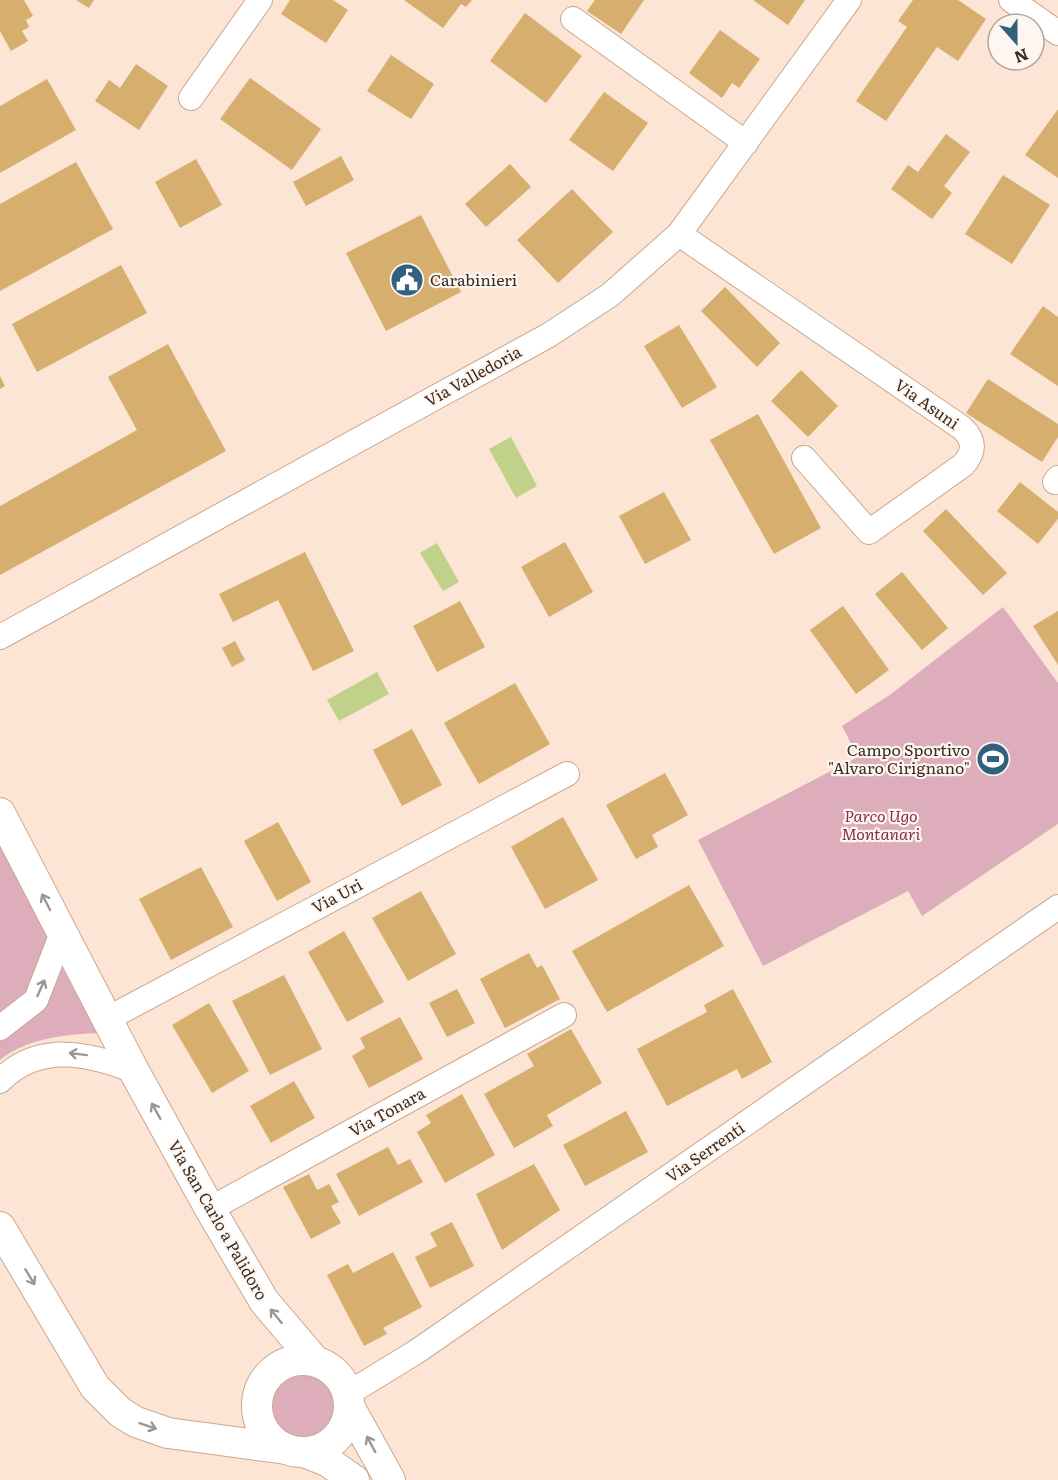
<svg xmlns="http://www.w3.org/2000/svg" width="1058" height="1480" font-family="Literata,serif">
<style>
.green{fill:#deadbc}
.water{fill:#c1d18a}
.building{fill:#d6ae6d}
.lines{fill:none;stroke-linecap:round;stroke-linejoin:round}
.minor-casing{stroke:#cba78c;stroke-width:26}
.tertiary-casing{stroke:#cba78c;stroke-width:32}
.minor{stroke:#fff;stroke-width:24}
.tertiary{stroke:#fff;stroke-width:30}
.oneway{stroke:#9e9690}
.labels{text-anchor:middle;stroke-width:4.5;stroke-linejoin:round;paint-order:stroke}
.poi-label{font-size:16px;fill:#3c2d22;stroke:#fef6f0;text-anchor:start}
.street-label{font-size:16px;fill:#3c2d22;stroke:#fef6f0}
.park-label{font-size:16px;font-style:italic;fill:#872f52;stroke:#fef6f0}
</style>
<rect width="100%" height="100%" fill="#fce5d4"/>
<g class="green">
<path d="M1003,607L1058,683V824L922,916L908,891L763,966L698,840L858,757L842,726L891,694Z"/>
<path d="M0,846L101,1033C67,1034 27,1038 0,1060Z"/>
<circle cx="304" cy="1405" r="34"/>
</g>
<g class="water">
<path d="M511,437L537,486L516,498L489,449Z"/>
<path d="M437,543L459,582L443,591L420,553Z"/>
<path d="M377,672L389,694L339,721L327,700Z"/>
</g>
<g class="building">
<path d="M0,0H24L33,16L26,20L29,27L22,31L28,41L11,51L0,31Z"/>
<path d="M76,0H94L89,8Z"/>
<path d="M290,0H333L348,10L326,43L281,14Z"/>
<path d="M404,0H472L466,7L461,4L443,28Z"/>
<path d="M595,0H644L621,34L587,11Z"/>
<path d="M753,0H805L788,25Z"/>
<path d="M913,0H958L986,19L958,61L937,47L886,121L856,101L907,27L898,21Z"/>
<path d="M525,13L582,56L546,103L490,61Z"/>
<path d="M720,30L760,59L739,88L732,83L722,98L689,73Z"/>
<path d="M391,55L434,84L411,119L367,91Z"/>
<path d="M136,64L168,86L139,130L95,101L109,80L120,88Z"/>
<path d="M250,78L321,129L292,170L220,119Z"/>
<path d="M47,79L76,130L0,173V106Z"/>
<path d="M604,92L648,123L613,171L569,140Z"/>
<path d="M1058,109V178L1025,155Z"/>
<path d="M946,134L970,152L944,186L952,193L932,219L891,189L908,165L918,172Z"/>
<path d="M341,156L354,180L306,206L293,182Z"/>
<path d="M196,159L222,205L180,228L155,182Z"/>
<path d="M76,162L113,229L0,291V204Z"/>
<path d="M510,164L531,187L486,227L465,204Z"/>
<path d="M1003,175L1050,205L1012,264L965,234Z"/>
<path d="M572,189L613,232L558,283L517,240Z"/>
<path d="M421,215L461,292L386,331L346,253Z"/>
<path d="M121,265L147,313L37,372L12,324Z"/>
<path d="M725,287L780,343L757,367L701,311Z"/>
<path d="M1043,306L1058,317V386L1010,354Z"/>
<path d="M679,325L717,387L682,408L644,346Z"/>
<path d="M168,344L226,451L0,575V506L137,430L108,377Z"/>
<path d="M801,370L838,406L808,437L771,401Z"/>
<path d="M0,376L5,386L0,389Z"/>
<path d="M988,379L1058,424V437L1042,462L966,413Z"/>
<path d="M758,414L821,528L774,554L710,440Z"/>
<path d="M1020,482L1058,512V519L1038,544L997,511Z"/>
<path d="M664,492L691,540L645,564L619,516Z"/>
<path d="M946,509L1007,573L983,595L923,531Z"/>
<path d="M565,542L593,592L549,617L521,567Z"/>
<path d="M305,552L354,651L313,671L278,600L233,622L219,594Z"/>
<path d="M902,572L948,628L922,650L875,594Z"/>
<path d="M460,601L485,647L437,672L413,626Z"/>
<path d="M843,606L889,670L856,694L810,630Z"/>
<path d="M1058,611V665L1033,626Z"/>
<path d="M235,641L245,660L232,667L222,648Z"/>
<path d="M515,683L550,744L479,784L444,723Z"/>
<path d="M412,729L442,785L402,806L373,750Z"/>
<path d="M665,773L688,815L652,835L658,847L636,859L606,805Z"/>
<path d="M563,817L598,880L545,909L511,847Z"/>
<path d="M278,822L311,882L277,901L244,841Z"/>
<path d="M201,867L233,927L171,960L139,899Z"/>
<path d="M689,885L724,946L607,1012L572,951Z"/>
<path d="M421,891L456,954L408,981L372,918Z"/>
<path d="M344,931L384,1002L347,1022L308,952Z"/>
<path d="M529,953L537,968L542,965L560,999L505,1028L480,979Z"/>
<path d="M284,975L322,1049L270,1075L232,1001Z"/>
<path d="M457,989L475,1023L447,1037L429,1003Z"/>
<path d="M733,989L772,1062L742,1079L737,1069L667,1106L637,1049L707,1012L704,1005Z"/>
<path d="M209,1003L249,1071L212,1093L172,1025Z"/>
<path d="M400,1017L423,1059L369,1088L352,1056L365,1048L360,1038Z"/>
<path d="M571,1029L602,1083L547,1115L553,1126L514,1148L484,1094L534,1066L527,1054Z"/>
<path d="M294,1081L315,1118L271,1143L250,1106Z"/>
<path d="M462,1094L495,1155L445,1183L417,1132L431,1123L426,1115Z"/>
<path d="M626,1111L648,1152L585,1186L563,1145Z"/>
<path d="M388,1147L398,1165L410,1159L423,1182L359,1216L336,1174Z"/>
<path d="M534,1164L560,1210L502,1250L476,1194Z"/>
<path d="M309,1174L317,1190L329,1184L339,1202L331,1206L341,1223L311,1239L283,1187Z"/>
<path d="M452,1222L474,1266L430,1288L415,1257L437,1246L430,1233Z"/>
<path d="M393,1252L422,1307L383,1328L387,1334L364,1346L327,1275L348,1264L353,1273Z"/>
</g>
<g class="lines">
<g class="minor-casing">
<g id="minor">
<path d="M1011,0L1058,33"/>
<path d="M573,19L746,143"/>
<path d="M191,98L260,0"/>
<path d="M679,234L962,428C975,440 975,452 963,465L869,532L804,458"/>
<path d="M1055,482L1058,478"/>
<path d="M0,637L549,335L610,295L679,234L849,0"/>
<path d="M107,1019L567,774"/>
<path d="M0,1028L36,1000L62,933"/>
<path d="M0,1081C38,1042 89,1053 134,1071"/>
<path d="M210,1209L564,1015"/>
<path d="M349,1393L416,1352L1058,907"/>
</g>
</g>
<g class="tertiary-casing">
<g id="tertiary">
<path d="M0,813L134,1071L210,1209L264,1301L314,1360"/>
<path d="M0,1227L95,1387L120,1412L136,1422L168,1433L287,1449"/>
<circle cx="303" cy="1406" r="46"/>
<path d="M350,1408L390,1480"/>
<path d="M304,1452L327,1461L354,1480"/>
</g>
</g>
<use href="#minor" class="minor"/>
<use href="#tertiary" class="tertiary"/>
</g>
<defs><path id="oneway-shaft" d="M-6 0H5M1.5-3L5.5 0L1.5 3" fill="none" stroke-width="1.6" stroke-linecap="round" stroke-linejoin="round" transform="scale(1.5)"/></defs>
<g class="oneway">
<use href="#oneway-shaft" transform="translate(46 902) rotate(-117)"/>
<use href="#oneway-shaft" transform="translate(41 988) rotate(-66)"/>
<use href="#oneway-shaft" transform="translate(78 1054) rotate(-173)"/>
<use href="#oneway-shaft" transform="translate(156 1111) rotate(-119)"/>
<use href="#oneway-shaft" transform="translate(30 1277) rotate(59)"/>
<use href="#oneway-shaft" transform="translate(276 1316) rotate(-129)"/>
<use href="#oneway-shaft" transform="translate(148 1426) rotate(19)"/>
<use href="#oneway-shaft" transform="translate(371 1444) rotate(-118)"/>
</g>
<defs>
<g id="civic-disc" transform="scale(1.725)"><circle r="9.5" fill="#31617f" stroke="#fef6f0"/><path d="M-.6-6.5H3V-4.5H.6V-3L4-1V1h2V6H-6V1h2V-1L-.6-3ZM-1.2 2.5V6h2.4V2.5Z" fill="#fff"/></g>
<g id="stadium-disc" transform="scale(1.725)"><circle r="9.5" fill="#31617f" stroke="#fef6f0"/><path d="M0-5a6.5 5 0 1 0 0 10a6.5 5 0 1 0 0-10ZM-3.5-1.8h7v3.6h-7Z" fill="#fff"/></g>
</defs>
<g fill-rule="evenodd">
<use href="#civic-disc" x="407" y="280"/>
<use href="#stadium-disc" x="993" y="759"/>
</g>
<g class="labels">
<g class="poi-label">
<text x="430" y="286">Carabinieri</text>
<text x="970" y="756" text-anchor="end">Campo Sportivo<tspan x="970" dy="18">"Alvaro Cirignano"</tspan></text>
</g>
<g class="street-label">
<text transform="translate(473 376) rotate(-29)" y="6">Via Valledoria</text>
<text transform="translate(927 404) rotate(35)" y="6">Via Asuni</text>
<text transform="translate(337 896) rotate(-28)" y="6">Via Uri</text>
<text transform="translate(387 1112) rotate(-29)" y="6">Via Tonara</text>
<text transform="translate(705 1152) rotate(-35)" y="6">Via Serrenti</text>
<text transform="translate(218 1220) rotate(60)" y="6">Via San Carlo a Palidoro</text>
</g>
<g class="park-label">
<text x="881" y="822">Parco Ugo<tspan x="881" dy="18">Montanari</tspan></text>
</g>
</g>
<g transform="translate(1016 42) rotate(159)"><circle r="28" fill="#fef6f0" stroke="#b0a69e" stroke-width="1.5"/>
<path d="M0-4.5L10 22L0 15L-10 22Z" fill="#31617f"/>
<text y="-9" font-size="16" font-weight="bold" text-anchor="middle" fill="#3c2d22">N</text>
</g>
</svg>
